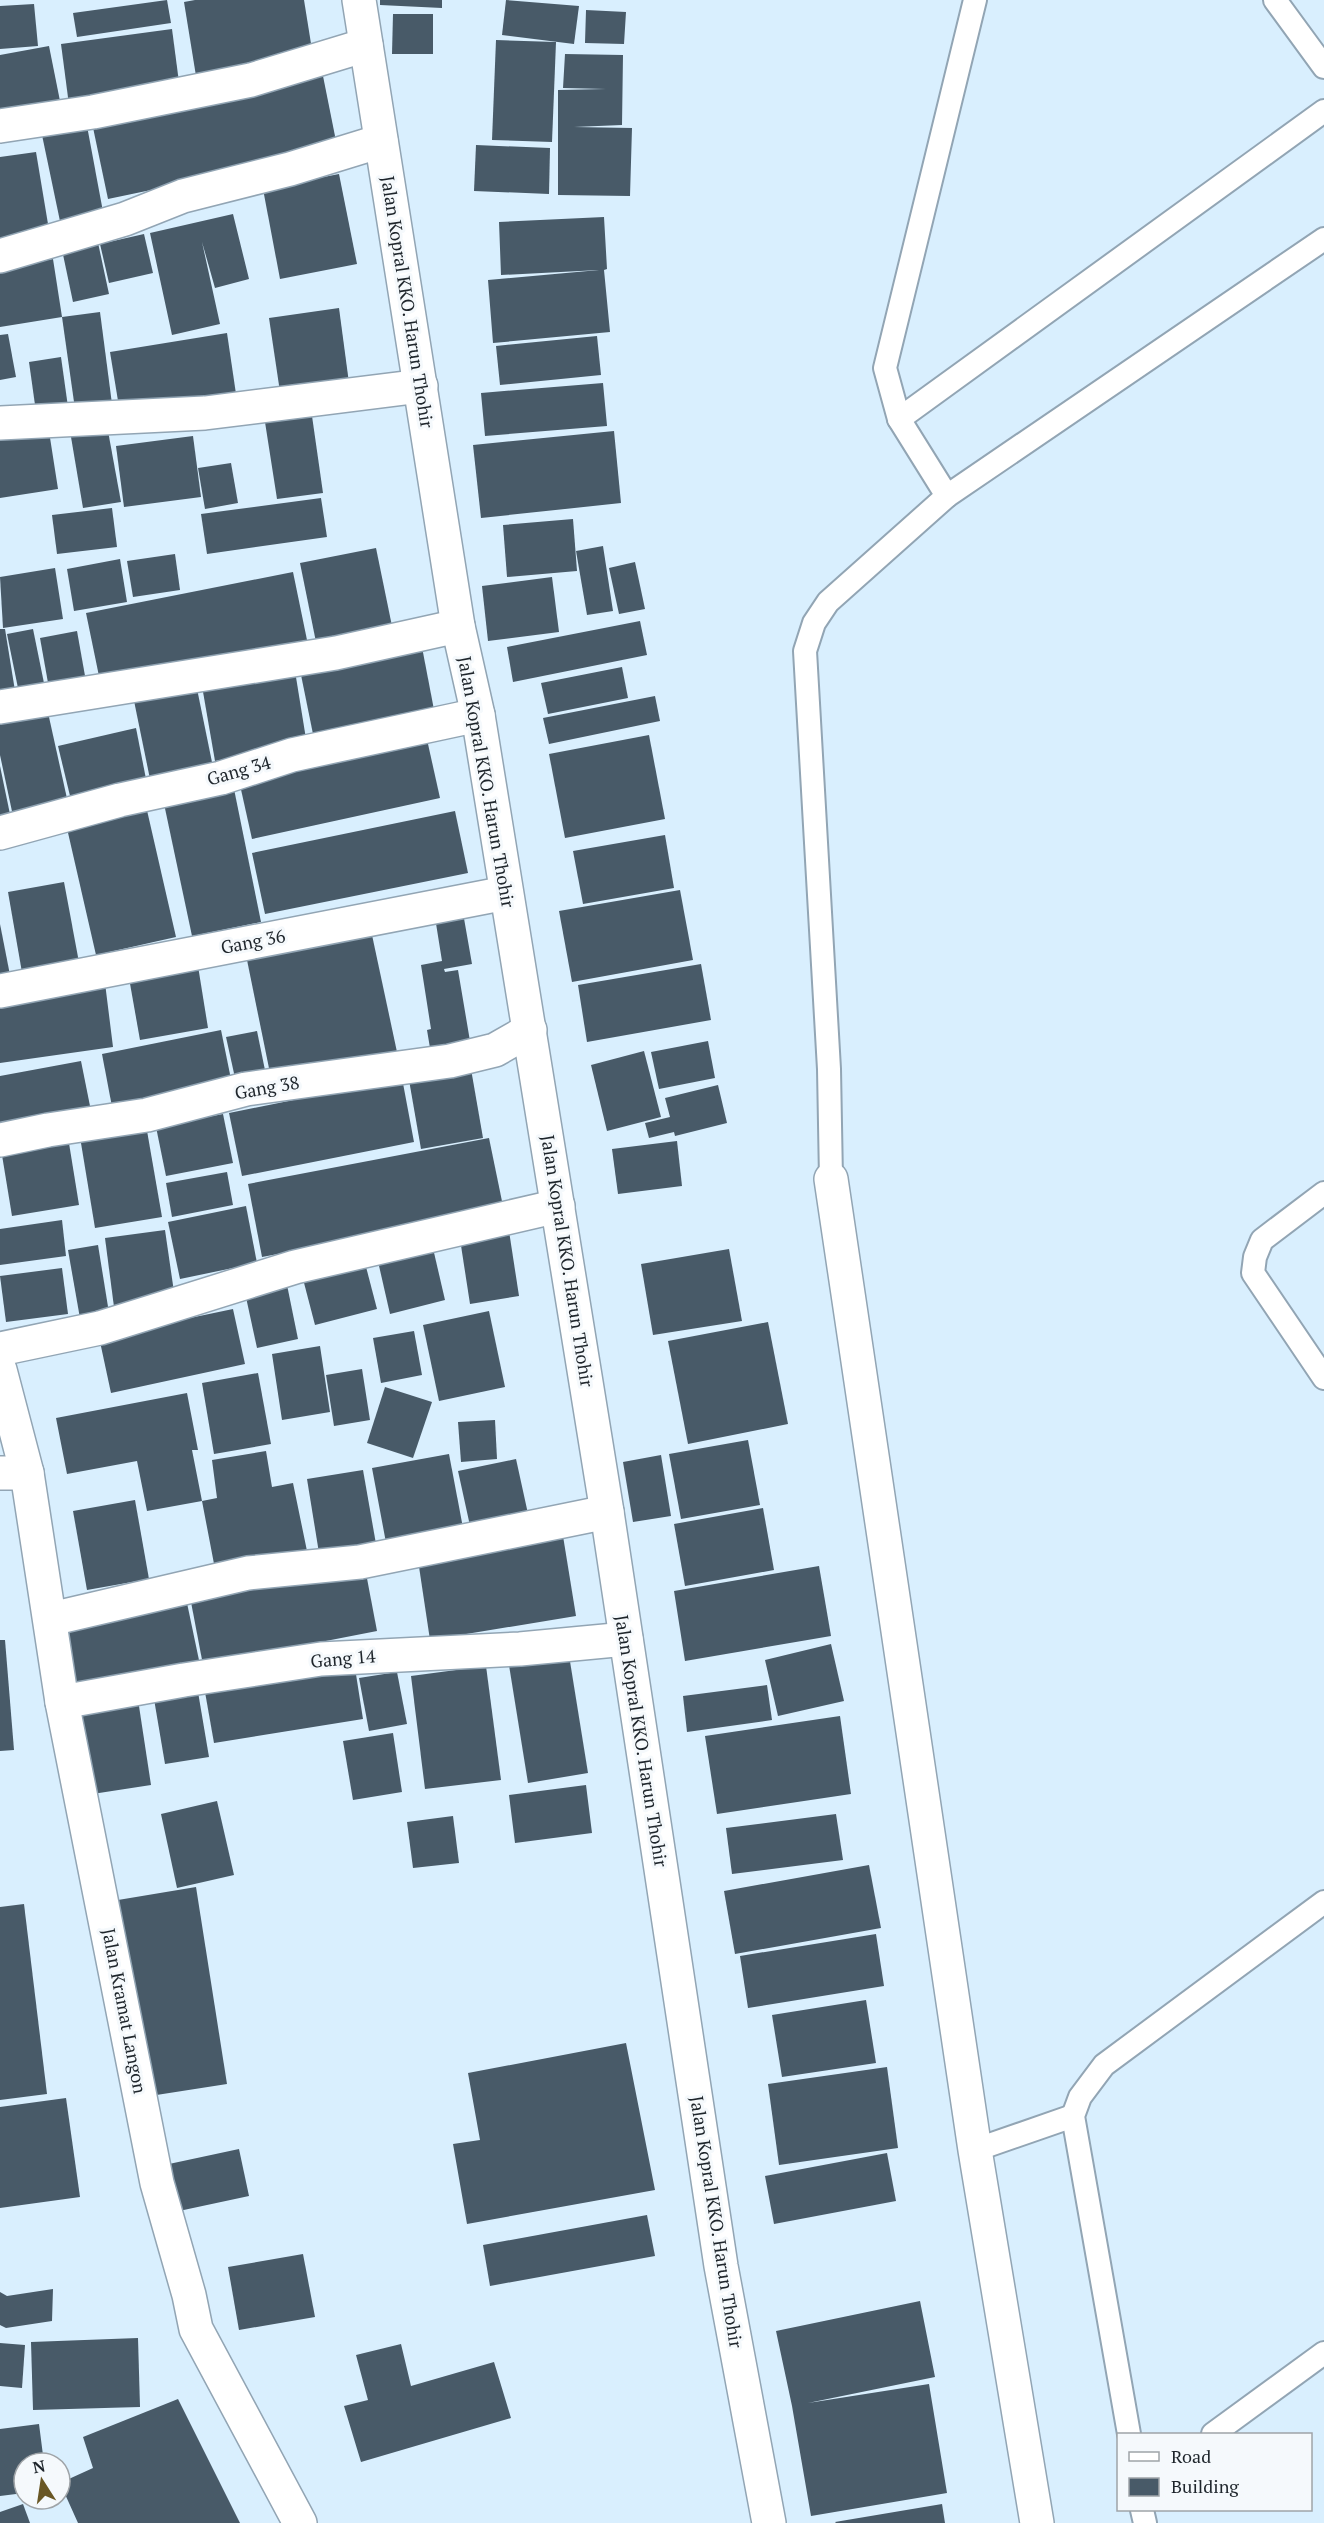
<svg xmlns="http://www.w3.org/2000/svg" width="1324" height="2523" font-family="'PT Serif',serif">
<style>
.building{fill:#485a68}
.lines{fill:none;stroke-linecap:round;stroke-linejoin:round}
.service-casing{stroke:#92a5b4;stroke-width:26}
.minor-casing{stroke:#92a5b4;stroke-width:36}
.tertiary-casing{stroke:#92a5b4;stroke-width:36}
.secondary-casing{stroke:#92a5b4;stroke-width:36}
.service{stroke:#fff;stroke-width:22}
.minor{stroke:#fff;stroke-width:33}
.tertiary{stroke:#fff;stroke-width:33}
.secondary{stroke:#fff;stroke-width:33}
.labels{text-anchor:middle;stroke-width:6;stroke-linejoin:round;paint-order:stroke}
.street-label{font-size:18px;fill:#1e252b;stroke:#f5f9fc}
</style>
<rect width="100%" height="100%" fill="#d9effe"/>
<g class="building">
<path d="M167,0L171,23L77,37L73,13Z"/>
<path d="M195,0H304L313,56L196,76L184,2Z"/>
<path d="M380,0H442V8L380,5Z"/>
<path d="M506,0L579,6L574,44L502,35Z"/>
<path d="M34,4L38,46L0,49V6Z"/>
<path d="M586,10L626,12L624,44L585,43Z"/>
<path d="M393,14H433V54H392Z"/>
<path d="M172,29L180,90L69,105L61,44Z"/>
<path d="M496,40L556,42L552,142L492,140Z"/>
<path d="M49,46L61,106L0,118V55Z"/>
<path d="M565,54L623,55L622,125L574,127L632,128L630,196L558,195V90L606,89L563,88Z"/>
<path d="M322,71L338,151L108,199L91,118Z"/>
<path d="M87,126L104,217L61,226L42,135Z"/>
<path d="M476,145L550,148L549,194L474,191Z"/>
<path d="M36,152L50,236L0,244V157Z"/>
<path d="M339,174L357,264L280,279L263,189Z"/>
<path d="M233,214L249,279L215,288L202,242L220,324L172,335L150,233Z"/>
<path d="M604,217L607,269L604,270L610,332L493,343L488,280L599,270L501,275L499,222Z"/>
<path d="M144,234L153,273L109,283L100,244Z"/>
<path d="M97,238L109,294L73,302L61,245Z"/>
<path d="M53,259L62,317L0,327V268Z"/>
<path d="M339,308L349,383L280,392L269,318Z"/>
<path d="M100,312L112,404L75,409L62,317Z"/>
<path d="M227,333L236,394L120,413L110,352Z"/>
<path d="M8,334L16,377L0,380V335Z"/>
<path d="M597,336L601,375L500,385L496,346Z"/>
<path d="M61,357L68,407L36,412L29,362Z"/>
<path d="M603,383L607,426L485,436L481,393Z"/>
<path d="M312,416L323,493L277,499L265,422Z"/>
<path d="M48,425L58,489L0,498V433Z"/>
<path d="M108,431L121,502L83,508L71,437Z"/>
<path d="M614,431L621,503L481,518L473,445Z"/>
<path d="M193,436L201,497L124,507L116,446Z"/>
<path d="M231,463L238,503L205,509L198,468Z"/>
<path d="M321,498L327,537L207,554L201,514Z"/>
<path d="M112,508L117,547L57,554L52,515Z"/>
<path d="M573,519L577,571L507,577L503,525Z"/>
<path d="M603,546L613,611L587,615L576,551Z"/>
<path d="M376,548L393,631L317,647L300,563Z"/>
<path d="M175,554L180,590L133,597L127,561Z"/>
<path d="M120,559L127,602L74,611L67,569Z"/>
<path d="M635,562L645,609L619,614L609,568Z"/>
<path d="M55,568L63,619L3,628L0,577Z"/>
<path d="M293,572L307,640L100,681L86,613Z"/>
<path d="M552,577L559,632L488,641L482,586Z"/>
<path d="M640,621L647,655L513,682L507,647Z"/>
<path d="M0,629H5L16,697L0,699Z"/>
<path d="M33,629L45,688L19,693L7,634Z"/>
<path d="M77,631L87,687L50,694L40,638Z"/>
<path d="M421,642L435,715L314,739L299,665Z"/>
<path d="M622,667L628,698L548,714L541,683Z"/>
<path d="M295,671L307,745L215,761L202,686Z"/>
<path d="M195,679L213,767L150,779L132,691Z"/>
<path d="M655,696L660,721L549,744L543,718Z"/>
<path d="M47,708L68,803L13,816L0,755V719Z"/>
<path d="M136,728L147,784L71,800L58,746Z"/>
<path d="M426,735L440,798L252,839L238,776Z"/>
<path d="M649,735L665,819L565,838L549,754Z"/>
<path d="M0,766L11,819L0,821Z"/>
<path d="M233,784L261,922L192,936L163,799Z"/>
<path d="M146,806L176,937L96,955L66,824Z"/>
<path d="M455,811L468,873L265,914L252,853Z"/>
<path d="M665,835L674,888L583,904L573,851Z"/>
<path d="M64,882L81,973L24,984L8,892Z"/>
<path d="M680,890L693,960L572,982L559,911Z"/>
<path d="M462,907L472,964L444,969L445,972L458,970L472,1053L432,1060L427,1030L431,1029L421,965L442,961L434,911Z"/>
<path d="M0,924L10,975L0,977Z"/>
<path d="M372,935L397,1052L271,1078L247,960Z"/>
<path d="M701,964L711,1020L587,1042L578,985Z"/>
<path d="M198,966L208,1028L140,1040L129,978Z"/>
<path d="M105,983L113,1047L0,1063V998Z"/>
<path d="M221,1030L233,1089L113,1112L102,1054Z"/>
<path d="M257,1031L267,1080L237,1087L226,1037Z"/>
<path d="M708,1041L715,1078L659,1089L651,1052Z"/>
<path d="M644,1051L661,1117L607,1131L591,1065Z"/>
<path d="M81,1061L91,1111L0,1128V1076Z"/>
<path d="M471,1069L483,1138L421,1149L409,1080Z"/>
<path d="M402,1078L414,1142L242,1176L229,1113Z"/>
<path d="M718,1085L727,1123L675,1136L674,1132L649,1138L645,1123L670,1117L665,1098Z"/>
<path d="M223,1114L233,1163L166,1176L156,1127Z"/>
<path d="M146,1125L162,1217L95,1228L80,1137Z"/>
<path d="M68,1137L79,1205L12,1216L1,1149Z"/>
<path d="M489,1138L504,1211L262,1257L248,1184Z"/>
<path d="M677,1141L682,1186L618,1194L612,1149Z"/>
<path d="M227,1172L233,1205L172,1217L166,1183Z"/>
<path d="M246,1206L257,1263L180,1279L168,1222Z"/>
<path d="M62,1220L66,1256L0,1265V1229Z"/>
<path d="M165,1230L175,1299L114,1307L105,1238Z"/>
<path d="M509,1231L519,1296L470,1304L460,1239Z"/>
<path d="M432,1244L445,1300L390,1314L377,1257Z"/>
<path d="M98,1245L110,1319L81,1324L68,1250Z"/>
<path d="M729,1249L742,1321L653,1335L641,1264Z"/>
<path d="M365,1263L377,1309L315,1325L303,1279Z"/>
<path d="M62,1268L68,1314L6,1322L0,1276Z"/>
<path d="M286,1280L298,1339L257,1348L244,1288Z"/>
<path d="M233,1309L245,1364L111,1393L99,1337Z"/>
<path d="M489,1311L505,1387L439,1401L423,1325Z"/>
<path d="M768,1322L788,1424L688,1444L668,1341Z"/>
<path d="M414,1331L422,1375L381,1383L373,1338Z"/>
<path d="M320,1346L330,1412L282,1420L272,1354Z"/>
<path d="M362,1369L370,1420L334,1426L326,1375Z"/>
<path d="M258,1373L271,1444L214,1454L202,1383Z"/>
<path d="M385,1387L432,1402L413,1458L367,1443Z"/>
<path d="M187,1393L198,1450H192L202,1501L147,1511L137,1461L67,1474L56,1418Z"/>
<path d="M495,1420L497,1459L461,1462L458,1422Z"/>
<path d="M748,1440L760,1505L681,1519L669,1454Z"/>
<path d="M266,1451L272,1487L293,1483L307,1551L215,1569L202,1501L217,1498L212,1460Z"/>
<path d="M449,1454L464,1533L387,1548L372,1468Z"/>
<path d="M661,1455L671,1516L633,1522L623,1462Z"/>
<path d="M516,1459L530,1523L472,1535L458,1471Z"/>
<path d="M363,1470L376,1544L319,1553L307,1479Z"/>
<path d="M135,1500L149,1579L87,1590L73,1511Z"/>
<path d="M763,1508L774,1570L685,1586L674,1524Z"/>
<path d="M563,1536L576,1616L430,1640L418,1560Z"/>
<path d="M819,1566L831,1636L685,1661L674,1591Z"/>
<path d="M365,1568L377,1631L203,1665L191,1602Z"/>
<path d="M187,1603L200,1665L72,1691L59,1629Z"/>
<path d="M0,1640H5L14,1750L0,1751Z"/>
<path d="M831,1644L844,1701L778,1716L765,1660Z"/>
<path d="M568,1649L588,1773L528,1783L508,1659Z"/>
<path d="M486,1666L501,1780L425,1789L411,1676Z"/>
<path d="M355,1668L363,1719L214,1743L205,1692Z"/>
<path d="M397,1672L407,1724L369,1731L359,1678Z"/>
<path d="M767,1685L772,1720L687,1732L683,1696Z"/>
<path d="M198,1692L209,1757L165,1764L154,1699Z"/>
<path d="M137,1693L151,1785L86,1795L72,1704Z"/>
<path d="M840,1716L851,1794L717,1814L705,1736Z"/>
<path d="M393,1733L402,1792L353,1800L343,1741Z"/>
<path d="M586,1785L592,1833L515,1843L509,1795Z"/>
<path d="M217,1801L234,1875L177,1888L161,1814Z"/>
<path d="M836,1814L843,1860L732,1874L726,1828Z"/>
<path d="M453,1816L459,1863L413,1868L407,1822Z"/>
<path d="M869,1865L881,1928L735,1954L724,1891Z"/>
<path d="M196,1887L227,2084L150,2096L118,1900Z"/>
<path d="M24,1904L47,2094L0,2100V1907Z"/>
<path d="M876,1934L884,1986L748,2008L740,1956Z"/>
<path d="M866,2000L876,2063L782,2077L772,2015Z"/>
<path d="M626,2043L655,2190L467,2224L453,2144L480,2140L468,2073Z"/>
<path d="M887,2067L898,2148L779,2165L768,2084Z"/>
<path d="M66,2098L80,2197L0,2208V2107Z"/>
<path d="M239,2149L249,2196L179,2211L169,2164Z"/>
<path d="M887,2153L896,2201L774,2224L765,2176Z"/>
<path d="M647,2215L655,2256L490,2286L483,2245Z"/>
<path d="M303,2254L315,2317L239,2330L228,2267Z"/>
<path d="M53,2289L52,2321L6,2328L0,2325V2292L7,2296Z"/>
<path d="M920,2301L935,2377L808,2403L929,2384L947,2493L811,2516L792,2406L776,2331Z"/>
<path d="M138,2338L140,2407L33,2410L31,2342Z"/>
<path d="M0,2343L25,2345L22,2388L0,2386Z"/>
<path d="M401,2344L411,2386L494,2362L511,2418L361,2462L344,2406L368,2400L356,2355Z"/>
<path d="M178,2399L240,2523H78L60,2483L93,2468L83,2437Z"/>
<path d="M39,2424L44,2463H24V2493L0,2496V2429Z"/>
<path d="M23,2504L30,2523H0V2512Z"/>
<path d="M942,2504L945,2523H836L835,2522Z"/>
</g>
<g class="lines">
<g class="service-casing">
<g id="service">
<path d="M1275,0L1324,67"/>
<path d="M899,419L1324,111"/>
<path d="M947,496L1324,239"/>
<path d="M831,1179L829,1069L805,651L814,623L828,602L947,496L899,419L885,368L975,0"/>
<path d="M1324,1193L1262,1240L1255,1257L1253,1273L1324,1378"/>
<path d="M975,2150L1073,2116"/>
<path d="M1129,2434L1073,2116L1080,2097L1104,2065L1324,1902"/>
<path d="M1213,2434L1324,2353"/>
<path d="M1142,2510L1145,2523"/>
</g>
</g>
<g class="minor-casing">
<g id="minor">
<path d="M0,126L93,112L251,80L366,45"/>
<path d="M0,256L125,219L183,196L290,169L381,141"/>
<path d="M0,423L205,413L421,386"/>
<path d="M0,707L336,653L458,626"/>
<path d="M0,833L120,800L221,778L292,755L478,715"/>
<path d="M0,991L506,893"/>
<path d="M0,1140L48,1130L147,1115L246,1089L450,1061L495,1050L530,1030"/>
<path d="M831,1179L975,2150L1037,2523"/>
<path d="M0,1349L100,1328L295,1267L558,1206"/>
<path d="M51,1619L248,1573L360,1562L607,1512"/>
<path d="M62,1702L184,1680L321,1659L520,1649L626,1639"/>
</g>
</g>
<g class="tertiary-casing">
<g id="tertiary">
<path d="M0,1370L27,1473L62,1702L157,2183L189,2295L196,2329L300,2523"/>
<path d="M0,1473H27"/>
</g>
</g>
<g class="secondary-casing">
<path id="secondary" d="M359,0L458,626L478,715L607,1512L721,2266L769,2523"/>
</g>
<use href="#service" class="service"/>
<use href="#minor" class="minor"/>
<use href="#tertiary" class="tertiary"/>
<use href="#secondary" class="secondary"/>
</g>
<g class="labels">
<g class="street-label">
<text transform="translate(407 302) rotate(81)" y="6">Jalan Kopral KKO. Harun Thohir</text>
<text transform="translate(239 771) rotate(-16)" y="6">Gang 34</text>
<text transform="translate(486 782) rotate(80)" y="6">Jalan Kopral KKO. Harun Thohir</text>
<text transform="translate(253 942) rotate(-11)" y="6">Gang 36</text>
<text transform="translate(267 1088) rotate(-10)" y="6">Gang 38</text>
<text transform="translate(567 1261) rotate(81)" y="6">Jalan Kopral KKO. Harun Thohir</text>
<text transform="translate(343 1659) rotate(-5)" y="6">Gang 14</text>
<text transform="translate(641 1741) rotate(81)" y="6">Jalan Kopral KKO. Harun Thohir</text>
<text transform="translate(124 2011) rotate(79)" y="6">Jalan Kramat Langon</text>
<text transform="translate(716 2222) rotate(81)" y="6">Jalan Kopral KKO. Harun Thohir</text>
</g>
</g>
<rect x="1117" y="2433" width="195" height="78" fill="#f5f9fc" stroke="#9fa4a8" stroke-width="1.5"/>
<rect x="1129" y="2452" width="30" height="9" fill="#ffffff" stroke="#9fa4a8" stroke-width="1.5"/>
<text x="1171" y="2463" font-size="18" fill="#1e252b">Road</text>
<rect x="1129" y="2478" width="30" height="18" fill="#485a68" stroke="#9fa4a8" stroke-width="1.5"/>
<text x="1171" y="2493" font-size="18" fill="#1e252b">Building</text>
<g transform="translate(42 2481) rotate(348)"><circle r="28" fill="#f5f9fc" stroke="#9fa4a8" stroke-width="1.5"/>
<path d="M0-4.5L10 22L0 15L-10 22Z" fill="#695725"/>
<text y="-9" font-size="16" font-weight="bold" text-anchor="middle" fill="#1e252b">N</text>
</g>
</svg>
